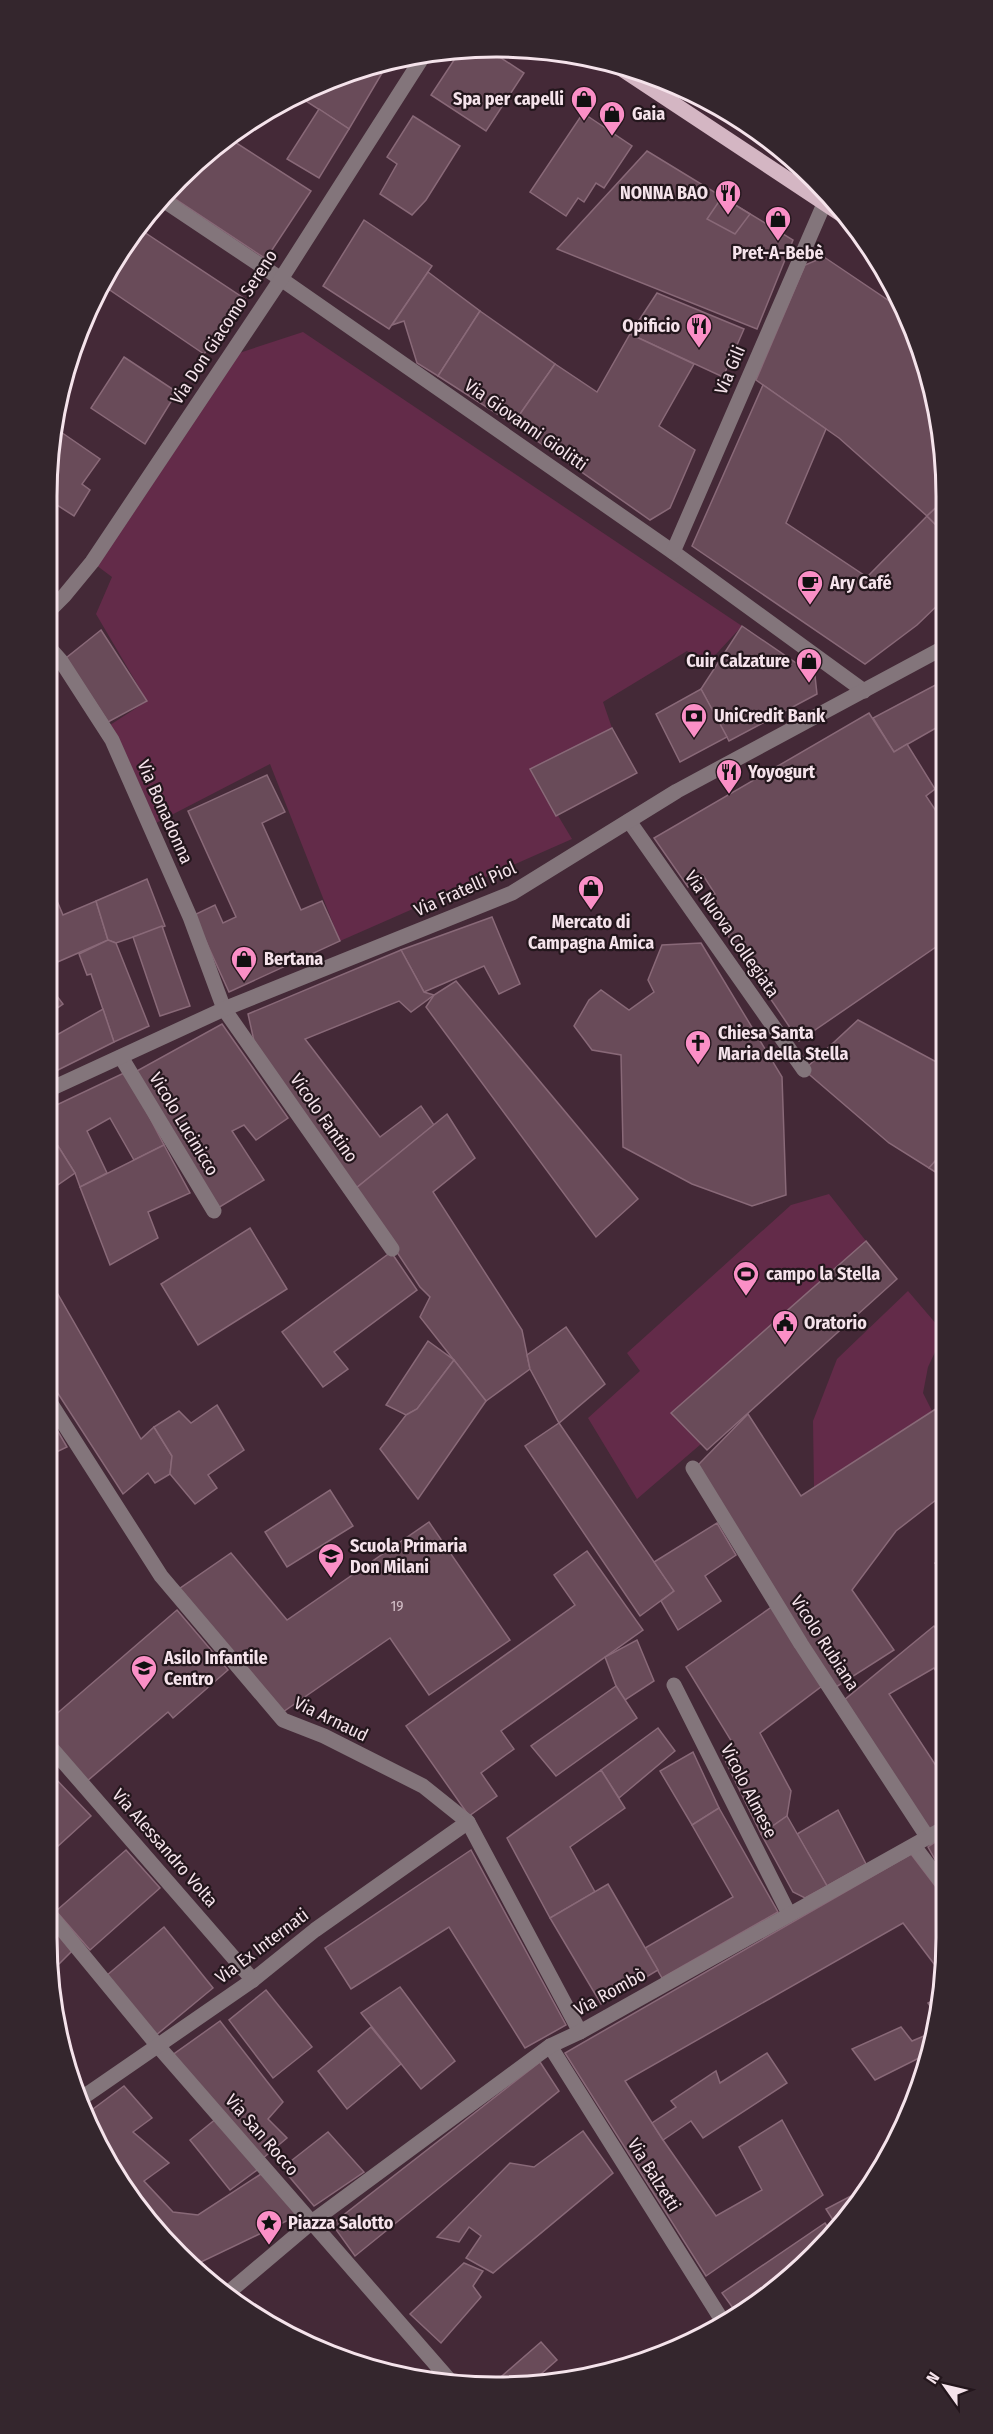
<svg xmlns="http://www.w3.org/2000/svg" width="993" height="2434" font-family="'Fira Sans Condensed',sans-serif">
<style>
.green{fill:#632b49}
.building{fill:#694b59;stroke:#896978;stroke-width:1.5}
.lines{fill:none;stroke-linecap:round;stroke-linejoin:round}
.minor{stroke:#83757b;stroke-width:15}
.major{stroke:#d4b6c3;stroke-width:15}
.labels{text-anchor:middle;stroke-width:4.5;stroke-linejoin:round;paint-order:stroke}
.number-label{font-size:15px;fill:#d2bdc6}
.poi-label{font-size:18px;font-weight:bold;fill:#f5e3eb;stroke:#23161c;text-anchor:start}
.street-label{font-size:18px;fill:#f5e3eb;stroke:#23161c}
.rim{fill:none;stroke:#f5e3eb;stroke-width:3}
</style>
<rect width="100%" height="100%" fill="#442937"/>
<g class="green">
<path d="M303,332L742,626L707,664L687,651L603,702L612,728L530,769L572,839L340,941L270,764L156,823L107,727L147,701L96,614L112,577L92,562L230,356Z"/>
<path d="M829,1194L866,1241L671,1413L701,1444L637,1499L588,1418L640,1371L627,1353L791,1205Z"/>
<path d="M908,1291L944,1333L928,1367L923,1393L932,1411L814,1487L813,1421L837,1359Z"/>
</g>
<g class="building">
<path d="M462,48H486L524,73L486,131L431,95Z"/>
<path d="M384,61L388,63L349,129L295,94Z"/>
<path d="M319,109L349,129L319,178L287,159Z"/>
<path d="M583,113L632,146L604,188L596,183L584,202L578,198L566,216L530,192Z"/>
<path d="M413,116L460,146L426,200L412,215L380,194L397,164L387,157Z"/>
<path d="M227,137L311,191L266,259L166,193Z"/>
<path d="M647,151L793,240L757,329L557,249Z"/>
<path d="M722,197L750,214L735,234L707,219Z"/>
<path d="M364,220L432,266L389,329L323,286Z"/>
<path d="M138,228L245,299L204,354L101,284L107,272Z"/>
<path d="M824,257L904,311L943,437V501L927,516L839,438L756,380L805,265Z"/>
<path d="M428,272L480,311L438,376L417,363L404,321L392,325Z"/>
<path d="M657,293L744,329L723,377L630,334Z"/>
<path d="M480,311L555,364L513,424L438,376Z"/>
<path d="M630,334L694,364L659,426L695,450L670,508L650,520L513,424L555,364L597,392Z"/>
<path d="M124,357L177,392L145,444L91,408Z"/>
<path d="M763,385L826,429L786,523L867,577L927,516L943,532V600L917,625L865,664L692,546Z"/>
<path d="M58,430L100,459L82,484L90,490L74,516L46,498Z"/>
<path d="M943,501V532L927,516Z"/>
<path d="M742,626L815,676L817,694L729,741L701,689Z"/>
<path d="M101,630L147,701L108,722L66,658Z"/>
<path d="M943,681V724L894,752L873,718Z"/>
<path d="M701,689L727,737L680,762L656,714Z"/>
<path d="M869,713L894,752L907,744L935,789L926,796L944,823V958L936,947L799,1041L704,900L715,894L703,875L688,887L654,838Z"/>
<path d="M612,728L637,773L556,816L530,769Z"/>
<path d="M267,775L285,812L262,823L301,910L322,901L340,941L229,992L194,915L215,905L223,923L236,917L188,811Z"/>
<path d="M46,875L63,915L96,901L108,940L46,967Z"/>
<path d="M147,879L165,926L116,943L108,940L96,901Z"/>
<path d="M492,917L520,984L499,994L484,966L424,992L401,950Z"/>
<path d="M162,926L190,1006L160,1016L133,937Z"/>
<path d="M108,940L116,943L149,1026L114,1042L91,974L87,975L79,954Z"/>
<path d="M701,943L782,1077L786,1195L752,1206L692,1184L623,1147L621,1055L592,1050L574,1026L589,1000L601,990L629,1010L654,992L648,980L662,945Z"/>
<path d="M401,950L424,992L434,995L411,1012L399,1001L305,1039L380,1137L421,1106L434,1125L355,1189L254,1041L248,1014Z"/>
<path d="M46,967L55,977L47,983L63,1004L46,1016Z"/>
<path d="M456,981L638,1199L596,1237L426,1007L434,995Z"/>
<path d="M103,1009L114,1042L46,1076V1041Z"/>
<path d="M858,1020L944,1066V1151L929,1168L889,1143L804,1070Z"/>
<path d="M222,1024L288,1118L256,1140L244,1125L232,1131L264,1180L218,1208L135,1072Z"/>
<path d="M126,1072L164,1145L134,1160L110,1118L87,1131L107,1173L80,1187L75,1173L46,1127V1110Z"/>
<path d="M447,1114L475,1158L433,1192L522,1330L530,1369L486,1401L420,1317L430,1297L420,1287L355,1189Z"/>
<path d="M46,1127L75,1173L46,1193Z"/>
<path d="M164,1145L190,1193L148,1212L158,1238L110,1265L80,1187Z"/>
<path d="M944,1151L945,1178L929,1168Z"/>
<path d="M250,1228L287,1289L198,1345L161,1284Z"/>
<path d="M866,1241L897,1279L707,1450L671,1413Z"/>
<path d="M391,1252L417,1290L334,1352L348,1369L323,1387L282,1332Z"/>
<path d="M46,1277L52,1284L141,1439L154,1427L172,1456L170,1474L155,1483L148,1473L123,1494L46,1375Z"/>
<path d="M566,1327L605,1384L559,1423L530,1369L527,1355Z"/>
<path d="M428,1341L454,1360L417,1409L406,1415L386,1405Z"/>
<path d="M454,1360L486,1401L418,1499L380,1449L406,1415L417,1409Z"/>
<path d="M945,1403V1493L896,1531L852,1590L894,1650L833,1689L698,1465L748,1414L801,1496Z"/>
<path d="M217,1405L244,1450L208,1475L217,1488L195,1504L170,1474L172,1456L154,1427L179,1411L191,1423Z"/>
<path d="M46,1411L67,1447L46,1457Z"/>
<path d="M559,1423L674,1591L640,1616L525,1446Z"/>
<path d="M330,1490L353,1526L287,1567L265,1532Z"/>
<path d="M429,1522L510,1640L429,1695L390,1638L280,1714L176,1591L231,1553L287,1620Z"/>
<path d="M717,1523L736,1555L705,1576L721,1601L678,1630L661,1601L674,1591L654,1562Z"/>
<path d="M587,1551L643,1630L501,1731L514,1749L481,1773L497,1796L469,1816L406,1726L575,1605L554,1575Z"/>
<path d="M946,1554V1575L935,1563Z"/>
<path d="M773,1606L822,1686L760,1733L791,1791L787,1816L761,1834L721,1752L732,1742L686,1667Z"/>
<path d="M177,1610L228,1670L173,1718L168,1712L86,1782L46,1736V1723Z"/>
<path d="M934,1626L946,1642V1686L934,1668L889,1694L946,1781V1825L929,1836L843,1701Z"/>
<path d="M637,1640L654,1681L625,1700L616,1686L605,1657Z"/>
<path d="M616,1686L637,1718L556,1776L531,1746Z"/>
<path d="M658,1728L675,1751L619,1798L601,1770Z"/>
<path d="M693,1752L719,1808L692,1825L660,1771Z"/>
<path d="M601,1770L625,1808L570,1847L595,1892L550,1918L507,1838Z"/>
<path d="M53,1776L91,1816L46,1857V1781Z"/>
<path d="M719,1808L778,1912L662,1978L645,1948L733,1897L692,1825Z"/>
<path d="M838,1810L866,1864L827,1886L797,1834Z"/>
<path d="M787,1816L827,1886L805,1898L793,1892L761,1834Z"/>
<path d="M946,1835V1879L928,1847Z"/>
<path d="M126,1850L160,1888L90,1950L56,1911Z"/>
<path d="M471,1850L566,2025L525,2048L449,1927L351,1989L325,1948Z"/>
<path d="M911,1854L946,1900V1938L941,1973L903,1923L625,2081L663,2140L716,2216L762,2190L739,2147L782,2120L823,2195L706,2276L565,2053Z"/>
<path d="M608,1884L658,1970L601,2004L550,1918Z"/>
<path d="M46,1921L75,1948L52,1971L46,1938Z"/>
<path d="M164,1927L213,1988L155,2036L106,1976Z"/>
<path d="M400,1987L455,2061L421,2089L361,2013Z"/>
<path d="M266,1990L312,2047L273,2078L229,2020Z"/>
<path d="M936,1999L934,2012L928,2003Z"/>
<path d="M220,2021L283,2102L268,2119L287,2138L262,2159L171,2056Z"/>
<path d="M371,2027L401,2064L347,2109L318,2071Z"/>
<path d="M901,2027L912,2041L931,2033L925,2067L919,2058L875,2080L852,2049Z"/>
<path d="M767,2053L787,2083L703,2138L691,2121L663,2140L652,2123L676,2107L671,2101L716,2071L720,2083Z"/>
<path d="M540,2062L559,2091L355,2256L332,2224Z"/>
<path d="M124,2086L152,2118L133,2132L169,2163L144,2181L173,2212L198,2215L264,2172L299,2215L199,2263L191,2261L158,2234L107,2162L85,2115Z"/>
<path d="M217,2118L260,2168L230,2190L190,2140Z"/>
<path d="M583,2131L613,2173L493,2273L466,2258L481,2236L469,2227L459,2242L437,2237L510,2163L534,2167Z"/>
<path d="M328,2132L364,2172L314,2206L282,2168Z"/>
<path d="M866,2188L853,2212L838,2228L826,2209Z"/>
<path d="M825,2223L832,2234L793,2276L738,2315L722,2293Z"/>
<path d="M464,2263L483,2271L473,2286L481,2297L441,2343L410,2314Z"/>
<path d="M541,2342L557,2360L533,2381L495,2382Z"/>
</g>
<g class="lines">
<g class="minor">
<path d="M160,198L281,279L673,552L864,691"/>
<path d="M673,552L824,204"/>
<path d="M46,614L64,596L92,562L281,279L424,55"/>
<path d="M46,644L61,661L112,740L190,917L224,1009L392,1249"/>
<path d="M629,821L804,1070"/>
<path d="M121,1057L214,1211"/>
<path d="M46,1091L224,1009L512,893L677,791L943,648"/>
<path d="M46,1396L161,1576L283,1720L324,1736L423,1786L468,1822L580,2032"/>
<path d="M693,1468L801,1644L928,1838"/>
<path d="M674,1685L789,1914"/>
<path d="M46,1742L253,1980"/>
<path d="M914,1846L946,1888"/>
<path d="M46,1910L158,2046L452,2383"/>
<path d="M550,2046L725,2325"/>
<path d="M79,2100L253,1980L315,1930L468,1822"/>
<path d="M229,2292L313,2221L550,2046L580,2032L946,1827"/>
</g>
<path class="major" d="M614,64L848,219"/>
</g>
<defs>
<g id="shop-pin" transform="scale(1.35)"><path d="M0 17L-7.5 6A9.5 9.5 0 1 1 7.5 6Z" fill="#fa8fc6" stroke="#23161c"/><path d="M-5-2.5h2.3a2.7 3.5 0 0 1 5.4 0H5L5.5 6h-11ZM-1.5-2.5h3a1.5 2.3 0 0 0-3 0Z" fill="#111"/></g>
<g id="restaurant-pin" transform="scale(1.35)"><path d="M0 17L-7.5 6A9.5 9.5 0 1 1 7.5 6Z" fill="#fa8fc6" stroke="#23161c"/><path d="M-5-6h1v4h1v-4h1v4h1v-4h1v5L-1.5 .5V6h-2V.5L-5-1ZM5-6V6H3V1.5H1.5Q1.5-4 5-6Z" fill="#111"/></g>
<g id="cafe-pin" transform="scale(1.35)"><path d="M0 17L-7.5 6A9.5 9.5 0 1 1 7.5 6Z" fill="#fa8fc6" stroke="#23161c"/><path d="M-5.5-4.5H6V0H3Q3 3.5 0 3.5H-2.5Q-5.5 3.5-5.5 0ZM3-3.2v2h1.7v-2ZM-6 4.5H4V6H-6Z" fill="#111"/></g>
<g id="bank-pin" transform="scale(1.35)"><path d="M0 17L-7.5 6A9.5 9.5 0 1 1 7.5 6Z" fill="#fa8fc6" stroke="#23161c"/><path d="M-6-4H6V4H-6ZM0-2.3a2.3 2.3 0 1 0 0 4.6a2.3 2.3 0 1 0 0-4.6Z" fill="#111"/></g>
<g id="church-pin" transform="scale(1.35)"><path d="M0 17L-7.5 6A9.5 9.5 0 1 1 7.5 6Z" fill="#fa8fc6" stroke="#23161c"/><path d="M-1.2-6h2.4v3.5h3.3v2.4h-3.3V6h-2.4V-.1h-3.3v-2.4h3.3Z" fill="#111"/></g>
<g id="stadium-pin" transform="scale(1.35)"><path d="M0 17L-7.5 6A9.5 9.5 0 1 1 7.5 6Z" fill="#fa8fc6" stroke="#23161c"/><path d="M0-5a6.5 5 0 1 0 0 10a6.5 5 0 1 0 0-10ZM-3.5-1.8h7v3.6h-7Z" fill="#111"/></g>
<g id="civic-pin" transform="scale(1.35)"><path d="M0 17L-7.5 6A9.5 9.5 0 1 1 7.5 6Z" fill="#fa8fc6" stroke="#23161c"/><path d="M-.6-6.5H3V-4.5H.6V-3L4-1V1h2V6H-6V1h2V-1L-.6-3ZM-1.2 2.5V6h2.4V2.5Z" fill="#111"/></g>
<g id="school-pin" transform="scale(1.35)"><path d="M0 17L-7.5 6A9.5 9.5 0 1 1 7.5 6Z" fill="#fa8fc6" stroke="#23161c"/><path d="M0-5L7-2L0 1L-7-2ZM-4 1L0 2.5L4 1V4Q0 6-4 4Z" fill="#111"/></g>
<g id="sight-pin" transform="scale(1.35)"><path d="M0 17L-7.5 6A9.5 9.5 0 1 1 7.5 6Z" fill="#fa8fc6" stroke="#23161c"/><path d="M0-6L1.8-2.2L6-1.7L2.9 1.2L3.7 5.4L0 3.3L-3.7 5.4L-2.9 1.2L-6-1.7L-1.8-2.2Z" fill="#111"/></g>
</defs>
<g fill-rule="evenodd">
<use href="#shop-pin" x="584" y="99"/>
<use href="#shop-pin" x="612" y="114"/>
<use href="#restaurant-pin" x="728" y="193"/>
<use href="#shop-pin" x="778" y="219"/>
<use href="#restaurant-pin" x="699" y="326"/>
<use href="#cafe-pin" x="810" y="583"/>
<use href="#shop-pin" x="809" y="661"/>
<use href="#bank-pin" x="694" y="716"/>
<use href="#restaurant-pin" x="729" y="772"/>
<use href="#shop-pin" x="591" y="888"/>
<use href="#shop-pin" x="244" y="959"/>
<use href="#church-pin" x="698" y="1043"/>
<use href="#stadium-pin" x="746" y="1274"/>
<use href="#civic-pin" x="785" y="1323"/>
<use href="#school-pin" x="331" y="1556"/>
<use href="#school-pin" x="144" y="1668"/>
<use href="#sight-pin" x="269" y="2223"/>
</g>
<g class="labels">
<g class="number-label">
<text x="397" y="1611">19</text>
</g>
<g class="poi-label">
<text x="564" y="105" text-anchor="end">Spa per capelli</text>
<text x="632" y="120">Gaia</text>
<text x="708" y="199" text-anchor="end">NONNA BAO</text>
<text x="778" y="259" text-anchor="middle">Pret-A-Bebè</text>
<text x="680" y="332" text-anchor="end">Opificio</text>
<text x="830" y="589">Ary Café</text>
<text x="790" y="667" text-anchor="end">Cuir Calzature</text>
<text x="714" y="722">UniCredit Bank</text>
<text x="748" y="778">Yoyogurt</text>
<text x="591" y="928" text-anchor="middle">Mercato di<tspan x="591" dy="21">Campagna Amica</tspan></text>
<text x="264" y="965">Bertana</text>
<text x="718" y="1039">Chiesa Santa<tspan x="718" dy="21">Maria della Stella</tspan></text>
<text x="766" y="1280">campo la Stella</text>
<text x="804" y="1329">Oratorio</text>
<text x="350" y="1552">Scuola Primaria<tspan x="350" dy="21">Don Milani</tspan></text>
<text x="164" y="1664">Asilo Infantile<tspan x="164" dy="21">Centro</tspan></text>
<text x="288" y="2229">Piazza Salotto</text>
</g>
<g class="street-label">
<text transform="translate(224 327) rotate(-57)" y="6">Via Don Giacomo Sereno</text>
<text transform="translate(730 370) rotate(-67)" y="6">Via Gili</text>
<text transform="translate(526 425) rotate(35)" y="6">Via Giovanni Giolitti</text>
<text transform="translate(165 812) rotate(66)" y="6">Via Bonadonna</text>
<text transform="translate(465 889) rotate(-24)" y="6">Via Fratelli Piol</text>
<text transform="translate(732 934) rotate(55)" y="6">Via Nuova Collegiata</text>
<text transform="translate(324 1118) rotate(55)" y="6">Vicolo Fantino</text>
<text transform="translate(184 1124) rotate(59)" y="6">Vicolo Lucinicco</text>
<text transform="translate(825 1643) rotate(57)" y="6">Vicolo Rubiana</text>
<text transform="translate(331 1719) rotate(26)" y="6">Via Arnaud</text>
<text transform="translate(749 1791) rotate(63)" y="6">Vicolo Almese</text>
<text transform="translate(165 1848) rotate(49)" y="6">Via Alessandro Volta</text>
<text transform="translate(262 1946) rotate(-37)" y="6">Via Ex Internati</text>
<text transform="translate(610 1992) rotate(-29)" y="6">Via Rombò</text>
<text transform="translate(262 2135) rotate(49)" y="6">Via San Rocco</text>
<text transform="translate(654 2175) rotate(58)" y="6">Via Balzetti</text>
</g>
</g>
<path d="M0 0H993V2434H0ZM496 57H497A439 439 0 0 1 936 496V1938A439 439 0 0 1 497 2377H496A439 439 0 0 1 57 1938V496A439 439 0 0 1 496 57Z" fill="#34262d" fill-rule="evenodd"/>
<path class="rim" d="M496 57H497A439 439 0 0 1 936 496V1938A439 439 0 0 1 497 2377H496A439 439 0 0 1 57 1938V496A439 439 0 0 1 496 57Z"/>
<g transform="translate(945 2386) rotate(304)" stroke="#23161c" stroke-width="4.5" paint-order="stroke">
<path d="M0-4.5L10 22L0 15L-10 22Z" fill="#f5e3eb"/>
<text y="-9" font-size="16" font-weight="bold" text-anchor="middle" fill="#f5e3eb">N</text>
</g>
</svg>
